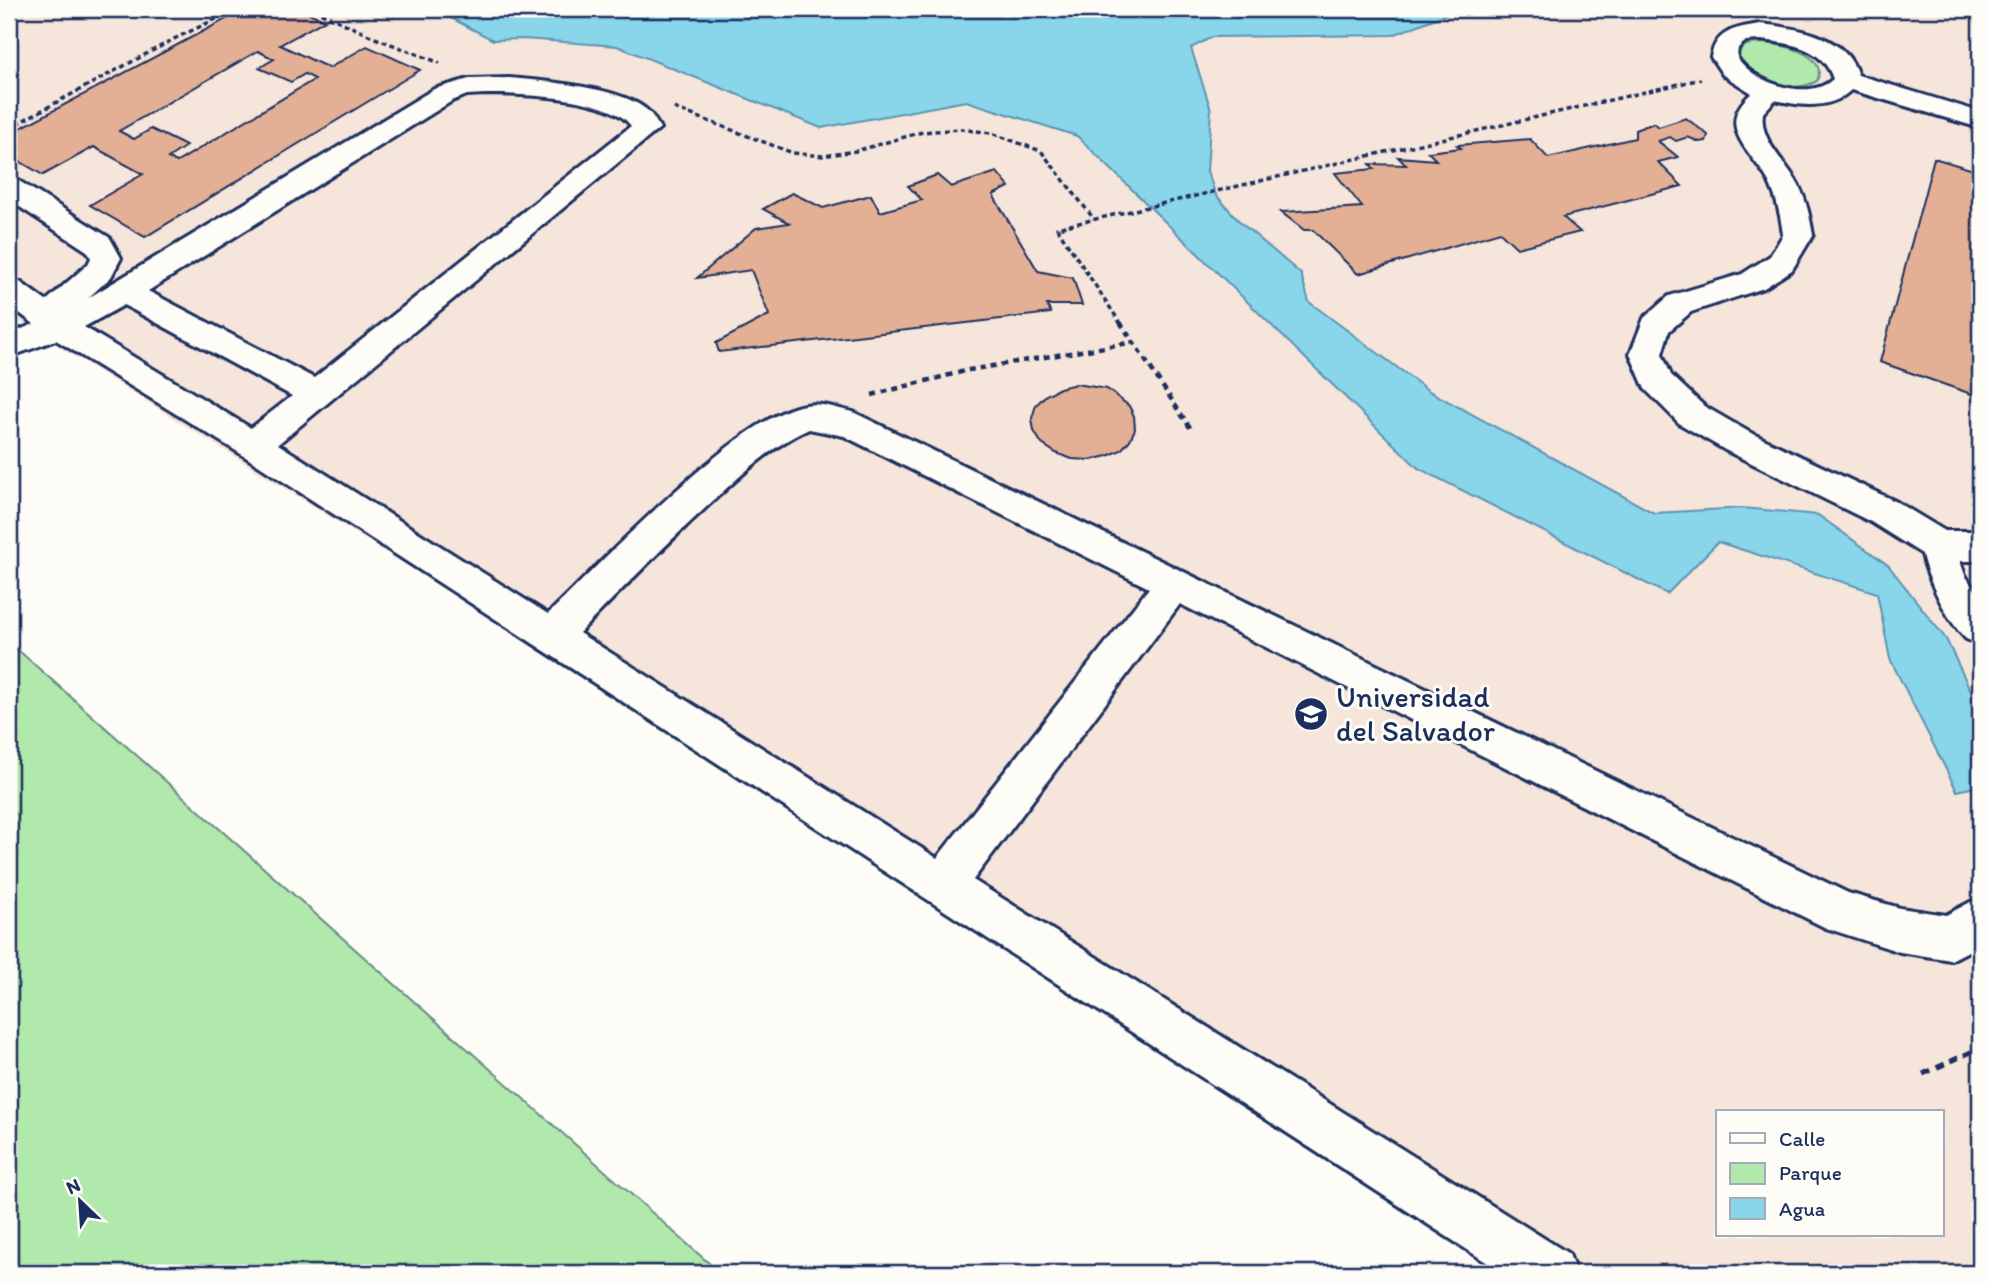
<svg xmlns="http://www.w3.org/2000/svg" width="1989" height="1282" font-family="Itim,sans-serif">
<style>
.built{fill:#f5e5da;fill-rule:evenodd}
.green{fill:#b1e8ab;stroke:#668c84;stroke-width:2}
.water{fill:#89d5ea;stroke:#5d93b2;stroke-width:2}
.building{fill:#e3b096;stroke:#1b2f5e;stroke-width:2;fill-rule:evenodd}
.lines{fill:none;stroke-linecap:round;stroke-linejoin:round}
.minor-casing{stroke:#1b2f5e;stroke-width:6}
.path-far2{stroke:#1b2f5e;stroke-width:3.5;stroke-dasharray:5 3.5;stroke-linecap:butt}
.path-far1{stroke:#1b2f5e;stroke-width:4.5;stroke-dasharray:6 5;stroke-linecap:butt}
.path{stroke:#1b2f5e;stroke-width:5;stroke-dasharray:9 6;stroke-linecap:butt}
.minor{fill:#fdfcf7;fill-rule:evenodd}
.labels{text-anchor:middle;stroke-width:6;stroke-linejoin:round;paint-order:stroke}
.poi-label{font-size:30px;fill:#1b2f5e;stroke:#fdfcf7;text-anchor:start}
</style>
<rect width="100%" height="100%" fill="#fdfcf7"/>
<filter id="ink" filterUnits="userSpaceOnUse"><feTurbulence type="fractalNoise" baseFrequency=".0143" numOctaves="2"/><feDisplacementMap in="SourceGraphic" scale="14" xChannelSelector="R" yChannelSelector="G"/><feConvolveMatrix kernelMatrix="1 2 1 2 8 2 1 2 1" color-interpolation-filters="sRGB"/></filter>
<g filter="url(#ink)">
<path class="built" d="M9,9H1980V1273H1530L9,315ZM1718,1112H1942V1235H1718Z"/>
<g class="green">
<path d="M1758,43C1777,43 1829,52 1817,81C1793,94 1770,83 1747,75L1735,54L1746,45Z"/>
<path d="M9,642L720,1273H9Z"/>
</g>
<path class="water" d="M434,9H1459L1393,35L1212,37L1191,48L1211,110L1207,171L1216,195L1240,222L1301,274L1309,302L1429,391L1654,513L1743,508L1818,515L1888,565L1946,639L1980,710V786L1957,791L1890,659L1877,593L1718,542L1667,594L1418,468L1077,136L966,101L821,128L617,46L524,39L493,40Z"/>
<g class="building">
<path d="M245,9H300L325,20L280,45L329,68L367,46L420,70L145,237L90,205L143,174L94,147L43,175L9,155V134ZM258,51L274,59L259,68L291,82L305,74L315,79L177,162L168,158L186,146L151,129L134,139L119,131Z"/>
<path d="M1686,118L1708,135L1706,141L1699,142L1688,137L1676,141L1670,137L1658,141L1678,157L1658,162L1682,186L1563,217L1580,232L1517,248L1500,232L1358,274L1313,230H1304L1281,212L1362,207L1335,173L1374,169L1370,164L1406,165L1398,157L1436,160L1428,152L1461,148L1457,145L1530,139L1548,158L1635,138V130L1654,123L1659,127Z"/>
<path d="M1934,158L1980,172V397L1880,362Z"/>
<path d="M997,172L1009,187L993,195L1038,271L1073,278L1082,305H1047L1051,313L719,352L716,343L769,315L751,270L697,278L756,228L789,223L763,209L792,193L823,208L871,195L880,212L922,200L908,186L937,175L951,187Z"/>
<path d="M1076,384L1107,389L1129,406L1134,416L1135,429L1130,440L1121,450L1108,456L1091,460L1072,459L1056,453L1042,444L1034,431L1032,418L1036,405L1046,395L1060,388Z"/>
</g>
<g class="lines">
<g class="minor-casing">
<g id="minor">
<path d="M1760,24C1797,28 1845,34 1858,75L1980,112V128L1851,90C1831,110 1800,106 1775,100L1763,113C1759,142 1787,162 1799,186C1807,202 1810,218 1813,235L1792,270L1764,288L1691,312L1669,331L1662,354L1671,375L1704,406L1749,432L1897,502L1945,531H1980V561H1960L1965,575L1980,598V644C1975,642 1969,641 1965,638C1947,620 1927,578 1922,554L1871,522L1725,450L1680,424L1645,389L1630,354L1644,318L1669,296L1742,274L1770,256L1783,235C1781,217 1777,199 1769,182C1752,151 1713,126 1752,93L1723,75L1711,57C1716,30 1736,28 1760,24ZM1760,40C1789,43 1823,47 1833,79C1809,102 1753,83 1737,57L1738,48L1746,41Z"/>
<path d="M509,78C544,81 621,87 647,110C652,114 656,122 660,128L278,444L548,614C599,565 741,414 805,405C821,402 838,409 853,412L1848,893L1900,908L1946,915L1980,897V945L1951,960L1900,952L1826,928L1180,604L973,880L1569,1254L1576,1273H1503L241,454L56,340L9,357V334L34,324L9,305V279L20,282L46,301L88,264L91,258L87,251L9,200V178L19,181L110,238L121,258L111,277L88,298L434,89L469,79ZM485,94C519,94 612,96 631,126L314,378L148,291L452,101L467,95ZM124,305L292,396L251,428L84,327ZM809,429L844,436L1149,588L937,858L579,633C623,588 667,543 714,500C742,474 773,445 809,429Z"/>
</g>
</g>
<g class="path-far2">
<path d="M313,9L375,38L440,63"/>
<path d="M674,108L793,153L823,156L856,151L922,132L961,129L991,133L1041,151L1094,219"/>
<path d="M9,128L176,38L237,9"/>
<path d="M1121,324L1057,228L1701,79"/>
</g>
<g class="path-far1">
<path d="M1120,322L1191,429"/>
<path d="M872,395L969,370L1134,342"/>
</g>
<path class="path" d="M1923,1074L1980,1048"/>
<use href="#minor" class="minor"/>
</g>
</g>
<defs>
<g id="university-disc" transform="scale(1.75)"><circle r="9.5" fill="#1b2f5e" stroke="#fdfcf7"/><path d="M0-5L7-2L0 1L-7-2ZM-4 1L0 2.5L4 1V4Q0 6-4 4Z" fill="#fff"/></g>
</defs>
<g fill-rule="evenodd">
<use href="#university-disc" x="1311" y="714"/>
</g>
<g class="labels">
<g class="poi-label">
<text x="1336" y="707">Universidad<tspan x="1336" dy="34">del Salvador</tspan></text>
</g>
</g>
<rect width="1989" height="1282" fill="none" stroke="#fdfcf7" stroke-width="35"/>
<rect x="18" y="18" width="1954" height="1247" fill="none" stroke="#1b2f5e" stroke-width="2.5" filter="url(#ink)"/>
<rect x="1716" y="1110" width="228" height="126" fill="#fdfcf7" stroke="#a3aaba" stroke-width="2"/>
<rect x="1730" y="1133" width="35" height="10" fill="#fdfcf7" stroke="#a3aaba" stroke-width="2"/>
<text x="1779" y="1146" font-size="21" fill="#1b2f5e">Calle</text>
<rect x="1730" y="1163" width="35" height="21" fill="#b1e8ab" stroke="#a3aaba" stroke-width="2"/>
<text x="1779" y="1180" font-size="21" fill="#1b2f5e">Parque</text>
<rect x="1730" y="1198" width="35" height="21" fill="#89d5ea" stroke="#a3aaba" stroke-width="2"/>
<text x="1779" y="1216" font-size="21" fill="#1b2f5e">Agua</text>
<g transform="translate(80 1201) rotate(335)" stroke="#fdfcf7" stroke-width="5" paint-order="stroke">
<path d="M0-5L12 26L0 18L-12 26Z" fill="#1b2f5e"/>
<text y="-10" font-size="19" font-weight="bold" text-anchor="middle" fill="#1b2f5e">N</text>
</g>
</svg>
